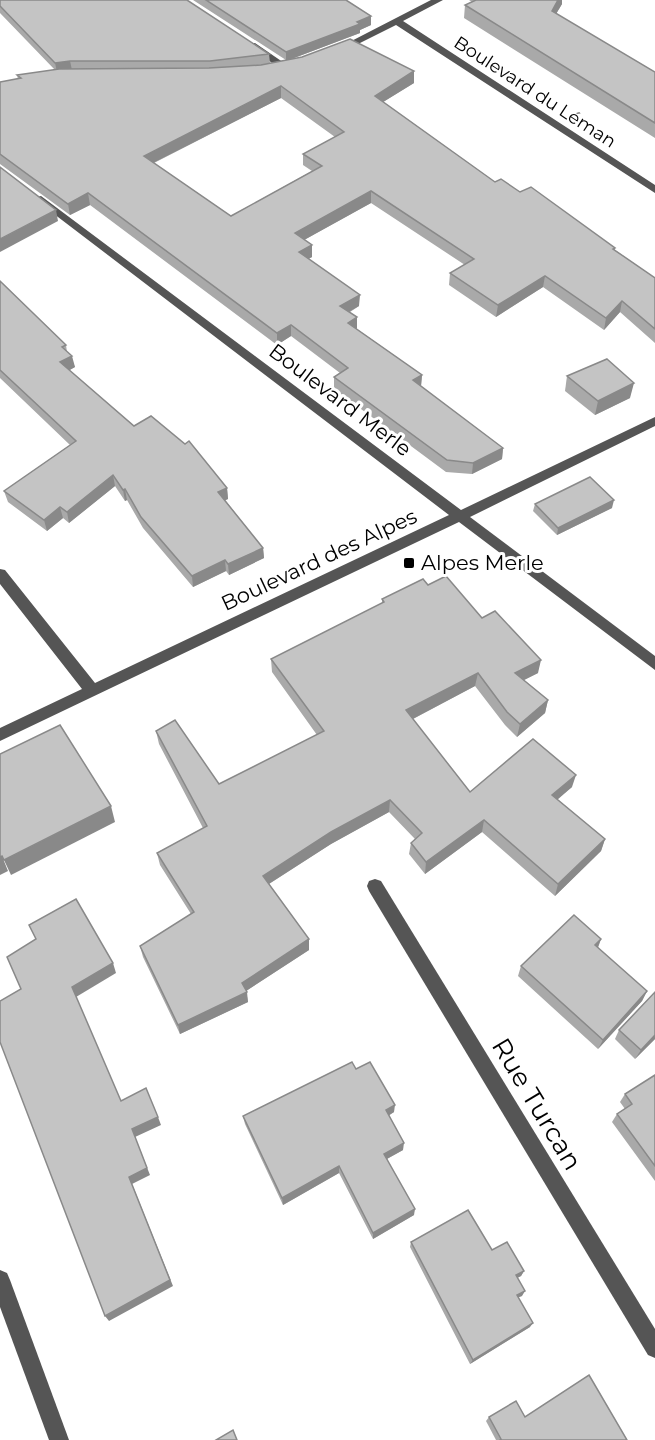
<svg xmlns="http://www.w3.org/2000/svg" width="655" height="1440" font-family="Montserrat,sans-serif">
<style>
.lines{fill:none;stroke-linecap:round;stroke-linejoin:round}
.minor{fill:#555;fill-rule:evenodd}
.wall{fill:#a9a9a9;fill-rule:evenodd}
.shaded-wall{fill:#898989}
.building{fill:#c4c4c4;stroke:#898989;stroke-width:1.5;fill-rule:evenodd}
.poi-dot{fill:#000;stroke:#fff;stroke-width:2}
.labels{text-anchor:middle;stroke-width:6;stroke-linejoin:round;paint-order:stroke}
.far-street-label{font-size:18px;fill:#000;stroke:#fff}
.street-label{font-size:21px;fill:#000;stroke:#fff}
.poi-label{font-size:21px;fill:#000;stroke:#fff;text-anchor:start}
.near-street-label{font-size:26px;fill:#000;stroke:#fff}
</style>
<rect width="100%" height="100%" fill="#fff"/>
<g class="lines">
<g class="minor">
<path d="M431,0H443L403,21L655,185V193L396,25L342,52L334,50Z"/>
<path d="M249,43H255L290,67L281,69L249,47Z"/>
<path d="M41,196L461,510L655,417V426L470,517L655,656V670L459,522L0,741V728L82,689L0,584V569L5,570L95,683L449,515L37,201V197Z"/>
<path d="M375,879L381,881L655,1329V1358L648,1355L369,891L367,886L369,881Z"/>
<path d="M0,1270L7,1273L10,1280L69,1440H49L0,1307Z"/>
</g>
</g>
<g class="wall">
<path d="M0,0L269,54L270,63L286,60L193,0H346L371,16V25L360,30V33L289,60L414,83L383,102L495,182L520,192L615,248V250L655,278V343L620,312L604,330L543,287L496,317L449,285L450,273L465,265L371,203L304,240L312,245V257L308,259L359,306L350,312L357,329L422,375L421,386L503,448L502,459L472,474L446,472L334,389V377L340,373L291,336L277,345L90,205L70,215L0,164V82L18,79L17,75L55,70L0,13ZM281,98L335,137L303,154V165L312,171L231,216L154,163Z"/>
<path d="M469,0H562V4L556,14L655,72V138L464,18L465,5L472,2Z"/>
<path d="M0,281L66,345L67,352L75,367L69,370L134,426L227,488L228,499L225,500L263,548L264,558L229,575L226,571L193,587L143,528L127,500L125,501L115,486L69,523L63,518L47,531L8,502L4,491L70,445L0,378Z"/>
<path d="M567,376L630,398L595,415L565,391Z"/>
<path d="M535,504L612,508L557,535L533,511Z"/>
<path d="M428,585L482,618L538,673L524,680L548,700L545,713L517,737L505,725L475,686L413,719L470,792L572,787L557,799L605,839L601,851L555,896L482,832L425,874L409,854L411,843L415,839L389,812L331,844L269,884L309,939V950L246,991L248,1002L180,1034L143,957L140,946L191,914L160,865L157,853L203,828L159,744L156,731L219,784L317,735L272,672L271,659L382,603V599Z"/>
<path d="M601,939L598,948L647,991L642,1001L598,1049L518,976L521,966Z"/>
<path d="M655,992V1039L635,1059L615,1039L619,1030Z"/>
<path d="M356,1069L394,1112L389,1115L403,1150L387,1159L414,1215L373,1239L339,1173L283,1205L245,1124L243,1116Z"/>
<path d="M655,1075V1181L612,1122L617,1114L625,1109L620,1102L625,1094Z"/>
<path d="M411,1242L492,1250L524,1271L521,1276L517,1278L522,1296L518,1297L530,1327L470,1364L410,1247Z"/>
<path d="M489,1417H525L627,1440H496L486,1421Z"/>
</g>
<g class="shaded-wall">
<path d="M558,0H562V4L550,24L552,11Z"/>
<path d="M371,16V25L360,30V33L286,61V52Z"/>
<path d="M70,61L72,70L57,72L55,63Z"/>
<path d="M414,71V83L375,107V96Z"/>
<path d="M281,86V98L145,167L144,156Z"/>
<path d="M371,191V203L295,245V233Z"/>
<path d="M88,193L90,205L70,215L68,204Z"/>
<path d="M56,210L58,221L0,252V239Z"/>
<path d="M312,245V257L299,264V252Z"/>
<path d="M545,276L543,287L496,317L498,305Z"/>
<path d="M360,295L359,306L340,317V306Z"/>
<path d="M622,301L620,312L604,330L606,318Z"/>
<path d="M357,317V329L348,323Z"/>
<path d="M291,325V336L277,345V333Z"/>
<path d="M72,356L75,367L63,374L60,362Z"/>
<path d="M422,375L421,386L413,380Z"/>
<path d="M634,383L630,398L595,415L598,401Z"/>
<path d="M503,448L502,459L472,474L473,463Z"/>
<path d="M113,475L115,486L69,523L67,512Z"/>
<path d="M227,488L228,499L219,503L218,492Z"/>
<path d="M125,489L127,500L125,501L123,490Z"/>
<path d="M614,500L612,508L557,535L558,528Z"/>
<path d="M60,507L63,518L47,531L44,520Z"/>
<path d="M263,548L264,558L229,575L228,564Z"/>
<path d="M225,560L226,571L193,587L192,576Z"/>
<path d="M541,660L538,673L512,686L515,673Z"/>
<path d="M478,673L475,686L405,723L406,710Z"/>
<path d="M548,700L545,713L517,737L520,724Z"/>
<path d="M576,775L572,787L549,807L552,795Z"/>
<path d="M390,800L389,812L331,844L264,887L263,876L331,832Z"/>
<path d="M111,806L115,822L11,875L4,860Z"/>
<path d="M484,820L482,832L425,874L426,862Z"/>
<path d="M605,839L601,851L555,896L558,884Z"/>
<path d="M2,856L8,871L0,875V857Z"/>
<path d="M309,939V950L243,993L242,983Z"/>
<path d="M601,939L597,949L595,945Z"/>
<path d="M113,963L116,973L76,997L72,987Z"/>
<path d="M647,991L642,1001L598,1049L603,1040Z"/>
<path d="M247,992L248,1002L180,1034L178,1025Z"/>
<path d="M655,1035V1039L635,1059L641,1050Z"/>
<path d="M395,1105L394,1112L385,1118L386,1110Z"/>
<path d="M158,1117L161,1125L135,1137L150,1175L132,1184L173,1286L109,1321L105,1316L129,1177L132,1129Z"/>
<path d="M404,1143L403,1150L383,1161L384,1154Z"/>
<path d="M339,1166V1173L283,1205L282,1198Z"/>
<path d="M415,1209L414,1215L373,1239V1233Z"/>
<path d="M524,1271L521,1276L513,1280L516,1275Z"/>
<path d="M525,1291L522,1296L514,1299L517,1295Z"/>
<path d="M533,1323L530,1327L470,1364L473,1360Z"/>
</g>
<g class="building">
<path d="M0,0H187L269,54L210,61H70L55,63L0,6Z"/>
<path d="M206,0H346L371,16L357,22L360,24L286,52Z"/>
<path d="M476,0H558L552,11L655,72V123L465,5Z"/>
<path d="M350,39L414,71L375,96L495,182L501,179L520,192L531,187L615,248L613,249L655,278V329L622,301L606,318L545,276L498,305L450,273L474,259L371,191L295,233L312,245L299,252L360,295L340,306L357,317L348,323L422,375L413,380L503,448L473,463L447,460L334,377L348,368L291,325L277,333L88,193L68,204L0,154V82L21,78L17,75L59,69L209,68L261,65L302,57ZM281,86L344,132L303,154L322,166L231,216L144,156Z"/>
<path d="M0,167L56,210L0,239Z"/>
<path d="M0,281L66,345L62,347L72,356L60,362L134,426L151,416L185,444L189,441L227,488L218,492L263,548L228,564L225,560L192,576L141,517L125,489L123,490L113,475L67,512L60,507L44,520L4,491L76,441L0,370Z"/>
<path d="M607,359L634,383L598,401L567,376Z"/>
<path d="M590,477L614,500L558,528L535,504Z"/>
<path d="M446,576L482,618L495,611L541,660L515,673L548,700L520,724L507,712L478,673L406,710L470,792L533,739L576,775L552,795L605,839L558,884L484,820L426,862L411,843L422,833L390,800L331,832L263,876L309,939L242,983L247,992L178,1025L140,946L194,912L157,853L207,826L156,731L175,720L219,784L324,731L271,659L384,602L382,599L423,579L428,585Z"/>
<path d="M60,725L111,806L4,860L2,856L0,857V754Z"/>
<path d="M76,899L113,963L72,987L121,1101L146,1088L158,1117L132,1129L147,1168L129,1177L170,1280L105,1316L0,1042V1001L21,989L7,957L36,939L29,925Z"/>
<path d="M574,915L601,939L595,945L647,991L603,1040L521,966Z"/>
<path d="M655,992V1035L641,1050L619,1030Z"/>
<path d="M352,1062L356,1069L370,1062L395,1105L386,1110L404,1143L384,1154L415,1209L373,1233L339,1166L282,1198L243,1116Z"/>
<path d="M655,1075V1166L617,1114L632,1104L625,1094Z"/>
<path d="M468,1210L492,1250L507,1242L524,1271L516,1275L525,1291L517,1295L533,1323L473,1360L411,1242Z"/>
<path d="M589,1375L627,1440H500L501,1439L489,1417L516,1401L525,1417Z"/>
<path d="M233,1430L237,1440H216Z"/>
</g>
<rect class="poi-dot" x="403" y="557" width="12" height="12" rx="3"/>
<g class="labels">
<g class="far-street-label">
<text transform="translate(535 92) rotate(33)" y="6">Boulevard du Léman</text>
</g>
<g class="street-label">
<text transform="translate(340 400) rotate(37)" y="7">Boulevard Merle</text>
<text transform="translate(319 560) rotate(-25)" y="7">Boulevard des Alpes</text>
</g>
<g class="poi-label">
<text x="421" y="570">Alpes Merle</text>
</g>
<g class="near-street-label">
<text transform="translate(537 1104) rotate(59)" y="9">Rue Turcan</text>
</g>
</g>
</svg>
